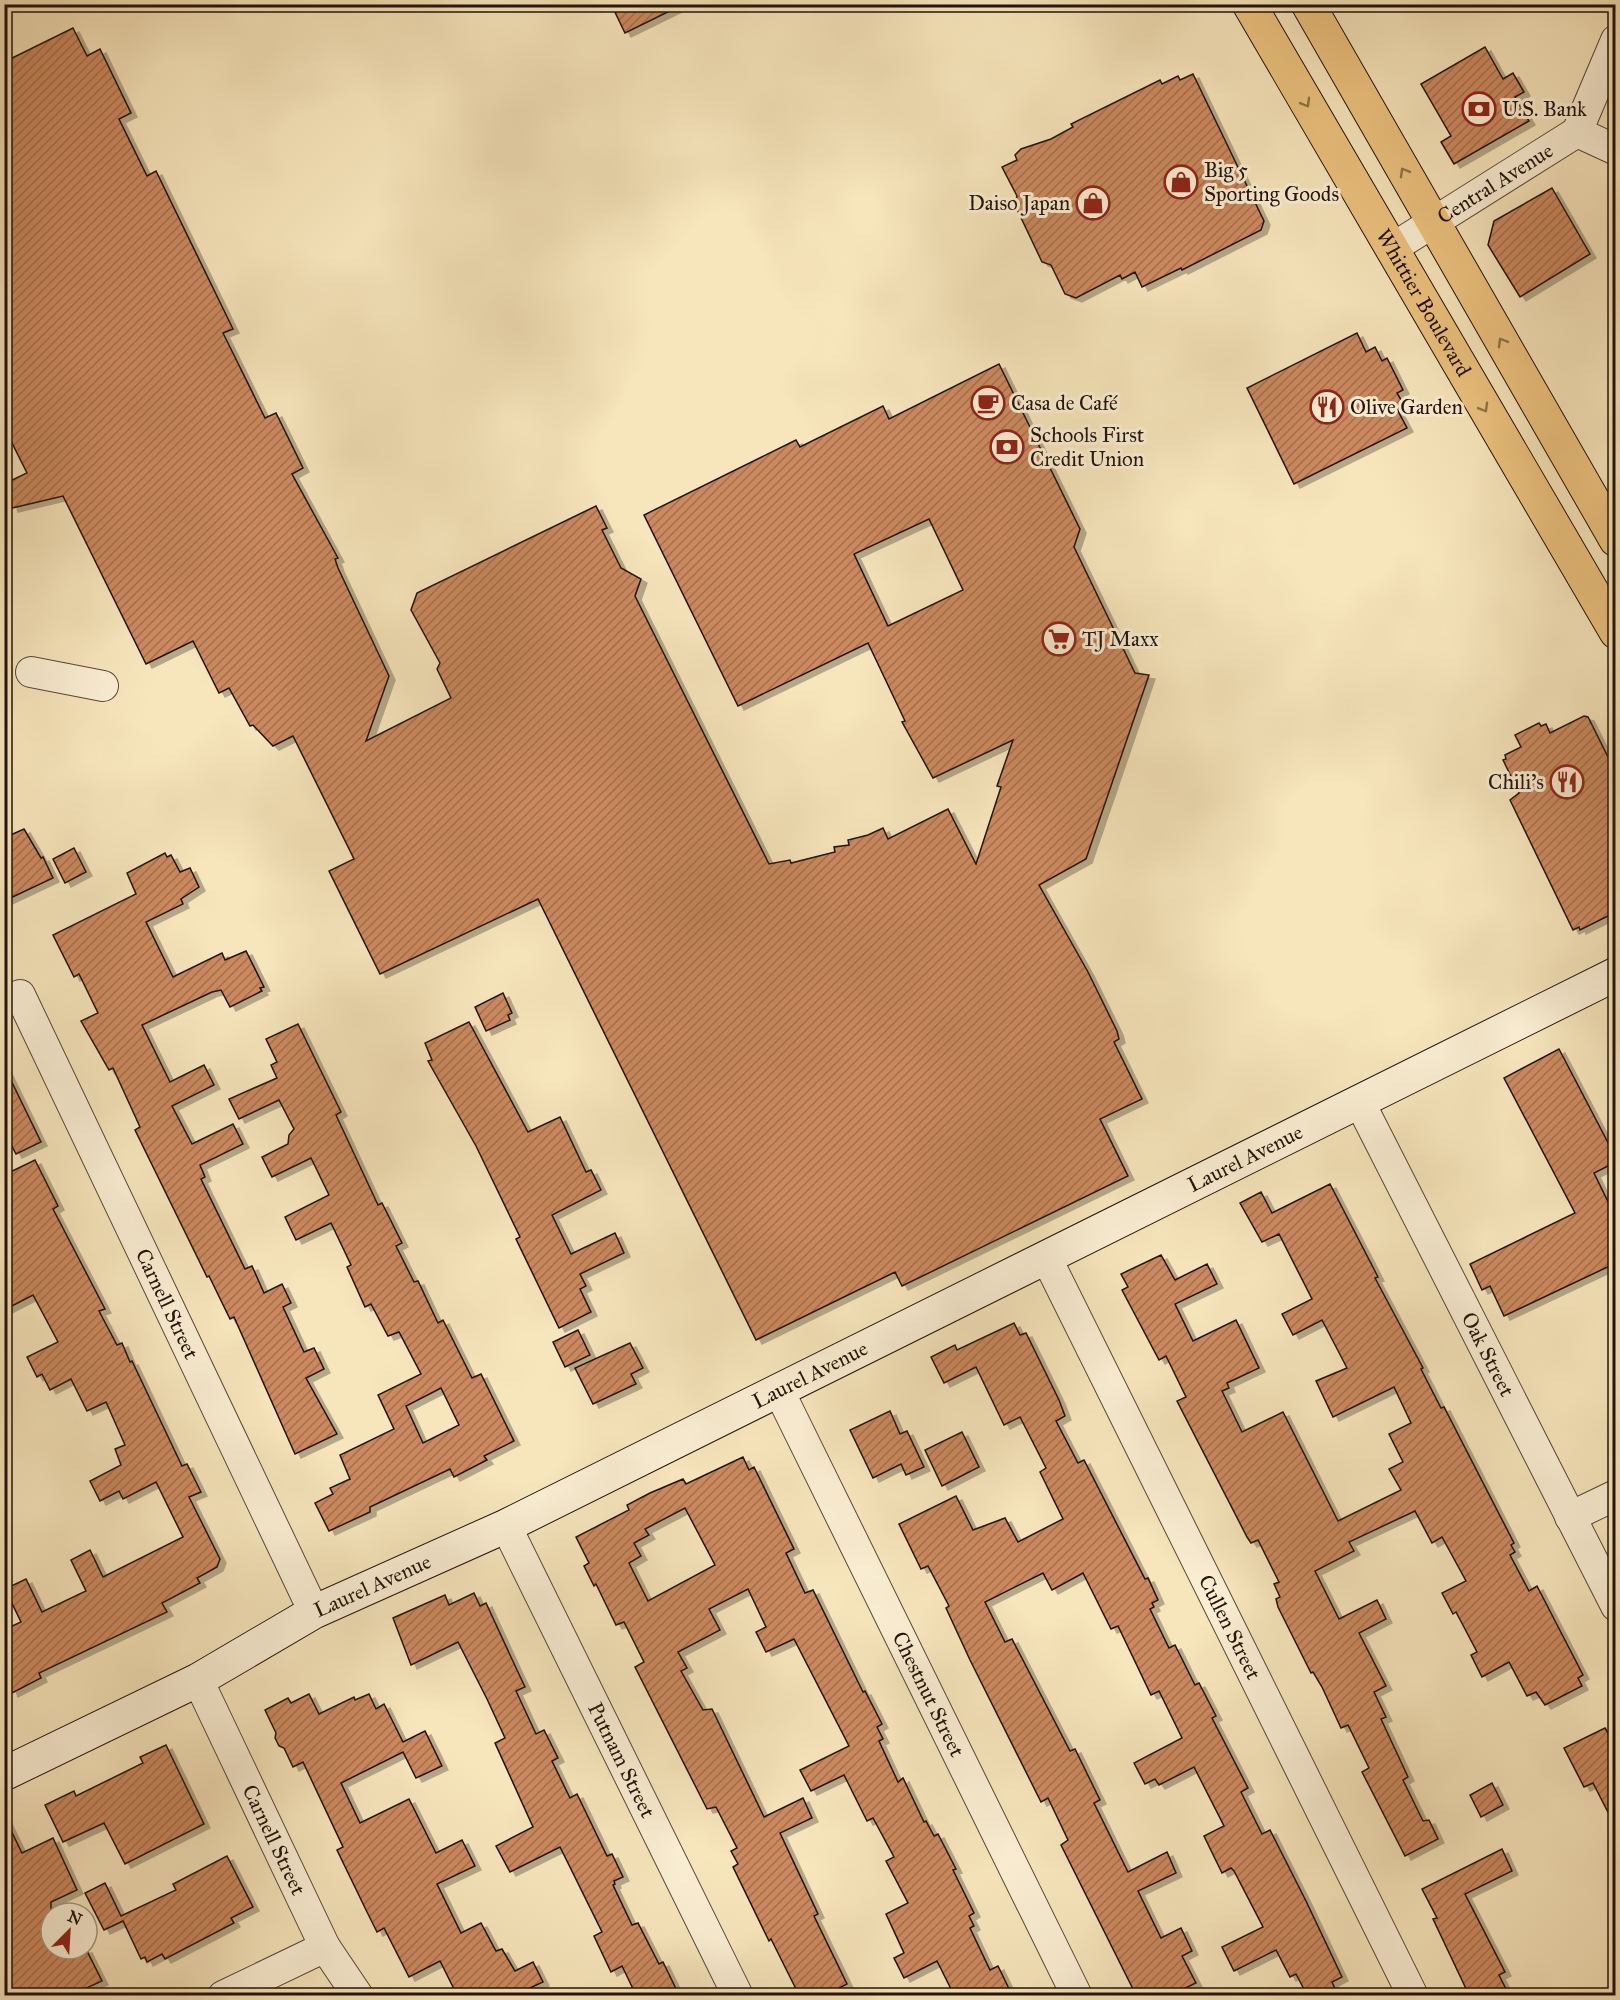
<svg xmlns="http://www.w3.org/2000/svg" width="1620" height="2000" font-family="'IM FELL Great Primer',serif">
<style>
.building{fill:url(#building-hatch);stroke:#22120b;stroke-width:1.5;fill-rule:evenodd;filter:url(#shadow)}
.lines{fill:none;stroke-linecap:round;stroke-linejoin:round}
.street-casing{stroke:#574737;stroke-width:32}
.secondary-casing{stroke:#22120b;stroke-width:35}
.primary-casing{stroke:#22120b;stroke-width:35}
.street{stroke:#faeed3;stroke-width:30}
.secondary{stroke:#faeed3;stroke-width:33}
.primary{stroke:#ecc27e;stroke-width:33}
.oneway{stroke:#91734a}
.labels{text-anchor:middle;stroke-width:6;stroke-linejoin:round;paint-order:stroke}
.poi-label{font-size:21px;fill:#22120b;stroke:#faeed3;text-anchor:start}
.street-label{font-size:21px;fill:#22120b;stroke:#faeed3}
</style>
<defs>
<pattern id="building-hatch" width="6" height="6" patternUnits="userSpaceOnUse" patternTransform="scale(1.5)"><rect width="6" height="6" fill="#cc895e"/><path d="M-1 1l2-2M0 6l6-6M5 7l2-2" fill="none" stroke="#a56f4c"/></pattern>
<filter id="shadow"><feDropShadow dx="6" dy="4" stdDeviation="0" flood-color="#0004"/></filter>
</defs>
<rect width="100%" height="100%" fill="#f7e5bb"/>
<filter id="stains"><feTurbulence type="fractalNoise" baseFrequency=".00333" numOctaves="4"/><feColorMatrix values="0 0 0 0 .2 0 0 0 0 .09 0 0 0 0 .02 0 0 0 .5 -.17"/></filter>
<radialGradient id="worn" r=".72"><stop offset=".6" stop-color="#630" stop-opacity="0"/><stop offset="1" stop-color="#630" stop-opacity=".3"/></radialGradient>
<g class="building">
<path d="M611,4H684L625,33Z"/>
<path d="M73,28L87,56L100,49L131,113L119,119L147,176L156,171L233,329L223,333L265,418L276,413L303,468L292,474L338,558L335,559L338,568L389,676L366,741L451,698L437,669L440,663L411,610L417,593L596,506L607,528L602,530L621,568L641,579L635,596L769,864L790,860L791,863L835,852L834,847L849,845L848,840L868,835L883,828L888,839L948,809L976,864L1001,787L997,786L1013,740L933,778L902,722L905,721L868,643L738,706L644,515L796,440L800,447L883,406L889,419L999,364L1080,529L1074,547L1135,673L1149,675L1086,859L1039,885L1088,972L1117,1031L1119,1039L1114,1042L1142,1099L1100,1119L1128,1176L902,1286L895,1272L756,1340L538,899L380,974L329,871L354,859L293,736L273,746L253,725L250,726L229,688L219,693L193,641L146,664L63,496L12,508L6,483L27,473L4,427V62ZM929,519L963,590L888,626L854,554Z"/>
<path d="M1485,47L1503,79L1513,73L1524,92L1515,97L1529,121L1454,164L1441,142L1451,136L1421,84Z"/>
<path d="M1193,74L1264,221L1261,230L1182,270L1181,268L1142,287L1135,272L1122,279L1120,275L1076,298L1065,294L1051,265L1042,262L1014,203L1017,196L1002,167L1017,160L1015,155L1021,149L1051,139L1073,127L1071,124L1160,80L1162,84L1178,76L1180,80Z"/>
<path d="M1552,188L1590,254L1520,297L1488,245L1494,221Z"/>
<path d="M1357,333L1366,352L1375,347L1382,361L1387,358L1403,390L1397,393L1404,405L1397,409L1407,428L1294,484L1247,388Z"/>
<path d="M1584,716L1588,717L1616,773V912L1580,930L1579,927L1573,930L1510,800L1519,793L1503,760L1506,759L1505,755L1521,747L1515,735L1539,723L1541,726L1546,724L1550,733Z"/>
<path d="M24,829L41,858L43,857L53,878L4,901V855L8,853L4,838Z"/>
<path d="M74,848L86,872L65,883L53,859Z"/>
<path d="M165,853L167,857L171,855L180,872L190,868L199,887L181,899L183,904L146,922L173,977L222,953L225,960L246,951L264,987L260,988L262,991L230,1007L221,990L212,992L142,1025L170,1082L204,1065L214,1085L172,1106L192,1144L233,1124L243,1144L200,1165L205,1177L201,1179L245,1269L252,1266L264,1293L282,1284L291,1303L283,1307L304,1352L314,1348L324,1369L306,1378L337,1434L295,1454L234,1317L230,1319L209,1276L207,1277L135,1130L140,1127L113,1068L109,1070L81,1021L98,1013L79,974L74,977L53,935L136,894L127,873Z"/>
<path d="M503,993L512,1013L508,1015L510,1020L486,1031L475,1007Z"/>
<path d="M469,1022L528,1132L560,1117L586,1172L591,1170L601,1190L552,1215L571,1254L615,1233L624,1253L580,1274L586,1286L580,1289L591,1312L559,1328L516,1239L520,1237L476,1146L428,1061L432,1060L425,1043Z"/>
<path d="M298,1024L341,1112L336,1115L378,1205L382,1203L402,1243L396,1246L414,1282L418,1281L438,1323L443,1320L472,1378L481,1374L514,1441L484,1456L487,1460L454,1477L450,1469L370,1507V1512L329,1531L315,1503L333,1494L330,1488L350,1479L340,1455L394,1429L378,1395L421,1374L399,1332L388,1336L371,1304L365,1307L347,1267L351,1265L331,1223L296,1240L285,1217L329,1195L311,1158L272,1177L262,1157L288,1144L289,1135L294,1129L279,1100L239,1119L229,1099L277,1078L271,1065L277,1062L266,1039ZM441,1388L459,1425L423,1443L406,1406Z"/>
<path d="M1559,1049L1616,1158V1162L1594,1173L1616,1218V1263L1504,1316L1490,1286L1482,1290L1470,1264L1575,1213L1504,1078Z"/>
<path d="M4,1066L41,1142L16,1154L4,1131Z"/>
<path d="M35,1160L58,1206L53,1209L105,1309L99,1311L117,1345L122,1343L130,1362L132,1361L182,1466L187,1464L201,1492L189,1497L220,1559L217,1567L197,1578L200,1583L162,1603L167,1612L39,1673L41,1678L12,1693L10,1687L4,1690V1630L21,1622L5,1589L26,1579L42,1612L86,1591L71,1560L90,1550L103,1577L183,1537L156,1482L123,1499L119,1491L100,1501L90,1481L121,1465L115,1449L125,1445L106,1402L87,1411L71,1379L50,1390L42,1374L37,1377L27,1357L58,1342L33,1295L4,1310V1209L12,1205L4,1190V1175Z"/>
<path d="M1330,1184L1378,1277L1375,1278L1423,1368L1421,1369L1441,1408L1444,1407L1514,1543L1511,1545L1515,1552L1510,1555L1529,1591L1537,1586L1583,1675L1578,1678L1582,1686L1545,1705L1536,1692L1527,1696L1509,1662L1482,1677L1471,1655L1477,1652L1456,1612L1453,1614L1442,1593L1466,1581L1442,1537L1432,1543L1415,1511L1349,1542L1354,1551L1315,1571L1339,1619L1377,1600L1386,1619L1359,1633L1386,1686L1374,1692L1386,1717L1381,1719L1408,1777L1403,1780L1423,1821L1429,1820L1438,1839L1405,1856L1362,1772L1369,1768L1348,1725L1341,1728L1322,1687L1313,1672L1311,1673L1278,1607L1276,1599L1280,1597L1274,1584L1279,1582L1258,1540L1251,1543L1247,1537L1177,1401L1186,1397L1166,1356L1159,1360L1122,1290L1128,1287L1121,1274L1161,1255L1175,1280L1207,1264L1217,1284L1175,1304L1193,1341L1236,1320L1259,1368L1227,1383L1229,1388L1222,1391L1242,1432L1283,1412L1338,1521L1401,1490L1389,1469L1403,1462L1389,1434L1411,1423L1394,1387L1333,1417L1316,1381L1347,1368L1322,1320L1293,1335L1282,1314L1312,1299L1279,1234L1262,1242L1240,1203L1261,1192L1272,1213Z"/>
<path d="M1014,1323L1020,1335L1026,1333L1059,1400L1065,1416L1056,1421L1078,1463L1084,1460L1145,1579L1148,1578L1158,1600L1152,1603L1154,1607L1150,1609L1169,1648L1175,1645L1195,1685L1199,1683L1216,1716L1212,1718L1248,1788L1241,1792L1262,1834L1270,1830L1306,1901L1342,1977L1332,1982L1338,1995H1307L1296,1974L1290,1977L1276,1950L1234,1971L1222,1947L1263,1927L1234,1871L1231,1868L1222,1873L1204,1836L1224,1826L1194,1767L1159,1785L1155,1779L1145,1784L1134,1763L1182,1738L1159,1691L1151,1695L1118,1626L1111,1629L1083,1573L1052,1590L1043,1573L985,1602L1005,1642L1012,1639L1070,1751L1075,1749L1100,1800L1094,1803L1128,1872L1167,1852L1176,1873L1138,1891L1161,1938L1181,1928L1192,1951L1182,1956L1196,1983L1171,1995H1145L1141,1988L1134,1991L1061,1845L1068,1840L1048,1798L1041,1802L970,1660L946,1608L949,1606L928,1566L921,1569L899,1524L956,1496L973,1530L1005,1518L1018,1542L1063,1519L1040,1472L1046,1468L1020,1417L1004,1425L976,1367L944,1383L931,1357L955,1345L957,1350Z"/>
<path d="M578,1330L590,1355L565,1367L553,1342Z"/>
<path d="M630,1343L643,1368L631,1374L636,1384L593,1404L575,1368Z"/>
<path d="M890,1411L900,1434L907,1431L924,1467L906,1475L901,1464L873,1478L850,1430Z"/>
<path d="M962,1432L979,1467L942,1486L925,1450Z"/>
<path d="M743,1457L749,1470L754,1467L794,1549L786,1553L805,1593L813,1590L863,1692L865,1691L882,1724L877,1727L883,1739L879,1741L898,1782L903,1778L924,1822L926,1821L934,1836L938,1834L956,1869L953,1870L974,1913L969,1916L974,1926L970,1928L990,1970L998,1966L1012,1995H954L937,1961L904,1978L894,1958L904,1953L886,1914L908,1903L886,1861L894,1857L873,1818L867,1821L844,1775L811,1791L800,1770L849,1746L794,1639L766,1652L756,1632L766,1627L748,1589L709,1609L720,1630L678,1652L687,1668L681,1671L703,1710L712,1709L764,1817L803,1798L812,1818L780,1833L818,1914L814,1916L847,1984L839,1988L843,1995H799L771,1939L769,1941L733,1867L738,1864L731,1851L737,1848L716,1807L707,1809L635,1667L644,1662L624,1622L616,1625L596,1584L594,1586L584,1566L589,1563L576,1537L629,1510L627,1505L650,1493L683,1479L686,1484ZM685,1508L715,1565L648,1601L629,1563L641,1556L634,1543L649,1535L645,1529Z"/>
<path d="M474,1593L480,1606L486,1603L517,1670L525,1687L516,1691L536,1734L544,1730L558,1758L552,1761L570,1798L577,1794L607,1856L612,1854L623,1877L614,1881L615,1884L613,1885L632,1925L638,1923L659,1964L663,1962L679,1995H636L622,1966L611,1972L594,1936L602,1932L560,1847L510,1872L496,1846L533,1827L495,1743L505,1738L487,1699L458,1642L411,1665L393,1618L445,1595L449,1605Z"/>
<path d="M309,1694L319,1714L354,1697L355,1700L369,1694L376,1709L384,1704L403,1742L425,1731L442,1766L416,1778L403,1752L341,1783L360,1823L409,1799L436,1853L462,1840L475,1866L437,1884L461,1933L481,1923L496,1951L502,1949L515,1971L533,1962L543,1982L515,1995H457L440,1961L409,1977L384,1928L377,1932L367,1912L337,1850L343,1847L303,1762L293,1767L284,1748L279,1746L275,1738L276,1733L265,1710L288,1698L291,1703Z"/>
<path d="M1605,1728L1616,1746V1828L1593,1783L1584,1787L1564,1748Z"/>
<path d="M166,1745L204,1824L125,1864L104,1823L63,1842L45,1805L74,1791L76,1796L143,1763L140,1757Z"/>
<path d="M1492,1783L1503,1805L1481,1817L1470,1795Z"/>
<path d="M4,1816L22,1853L53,1838L77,1890L51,1902V1949H86L102,1981L84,1989L87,1995H4Z"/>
<path d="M1502,1849L1512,1871L1465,1894L1505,1972L1499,1975L1509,1995H1469L1433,1919L1437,1918L1422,1889Z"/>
<path d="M227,1856L253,1907L231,1918L234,1923L165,1959L162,1954L147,1962L145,1957L141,1959L123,1921L104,1930L85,1893L105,1883L121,1916L176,1890L173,1884Z"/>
</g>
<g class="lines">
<g class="street-casing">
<g id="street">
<path d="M1577,132L1616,150"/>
<path id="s1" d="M1391,249L1577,132L1616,40"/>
<path d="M31,672L103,686"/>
<path id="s2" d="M4,1003L20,995L314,1612"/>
<path id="s3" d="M1360,1103L1616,1606"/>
<path id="s4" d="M1047,1259L1413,1996"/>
<path id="s5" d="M779,1391L1077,1996"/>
<path d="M1570,1517L1616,1495"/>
<path id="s6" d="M506,1526L738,1996"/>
<path id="s7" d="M198,1680L325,1947L358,1996"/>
<path d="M223,1996L325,1947"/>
</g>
</g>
<g class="secondary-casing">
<g id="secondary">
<path id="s8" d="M4,1774L198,1680L314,1612L506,1526L1616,974"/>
</g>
</g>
<g class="primary-casing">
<g id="primary">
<path id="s9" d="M1249,4L1616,632"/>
<path d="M1308,4L1616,540"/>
</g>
</g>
<use href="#street" class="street"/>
<use href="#secondary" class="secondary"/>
<use href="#primary" class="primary"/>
</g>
<defs><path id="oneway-chevron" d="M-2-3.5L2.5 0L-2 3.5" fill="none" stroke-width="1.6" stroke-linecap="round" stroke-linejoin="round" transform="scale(1.5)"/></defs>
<g class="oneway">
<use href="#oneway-chevron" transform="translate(1306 103) rotate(60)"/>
<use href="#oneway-chevron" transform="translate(1404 172) rotate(-120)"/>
<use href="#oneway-chevron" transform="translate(1502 342) rotate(-120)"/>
<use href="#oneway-chevron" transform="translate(1484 408) rotate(60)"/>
</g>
<defs>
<g id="bank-ring" transform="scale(1.725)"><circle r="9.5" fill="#faeed3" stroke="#8f2418" stroke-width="1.5"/><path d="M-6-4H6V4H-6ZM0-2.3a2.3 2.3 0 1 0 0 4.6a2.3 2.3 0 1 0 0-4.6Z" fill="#8f2418"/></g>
<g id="shop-ring" transform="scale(1.725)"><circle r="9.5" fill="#faeed3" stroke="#8f2418" stroke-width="1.5"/><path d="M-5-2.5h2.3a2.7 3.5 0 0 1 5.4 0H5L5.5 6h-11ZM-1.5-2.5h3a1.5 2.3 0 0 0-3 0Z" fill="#8f2418"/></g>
<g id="cafe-ring" transform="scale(1.725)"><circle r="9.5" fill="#faeed3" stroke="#8f2418" stroke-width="1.5"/><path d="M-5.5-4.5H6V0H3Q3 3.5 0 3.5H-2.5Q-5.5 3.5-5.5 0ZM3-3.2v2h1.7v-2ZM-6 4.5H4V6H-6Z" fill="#8f2418"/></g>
<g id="restaurant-ring" transform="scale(1.725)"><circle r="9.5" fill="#faeed3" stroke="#8f2418" stroke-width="1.5"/><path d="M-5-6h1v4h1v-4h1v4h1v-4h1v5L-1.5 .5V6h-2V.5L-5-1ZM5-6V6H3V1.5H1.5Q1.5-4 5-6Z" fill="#8f2418"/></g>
<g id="supermarket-ring" transform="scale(1.725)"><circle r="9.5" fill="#faeed3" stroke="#8f2418" stroke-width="1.5"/><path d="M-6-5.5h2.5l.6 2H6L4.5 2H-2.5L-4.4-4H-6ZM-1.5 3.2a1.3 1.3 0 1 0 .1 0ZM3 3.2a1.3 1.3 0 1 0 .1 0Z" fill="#8f2418"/></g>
</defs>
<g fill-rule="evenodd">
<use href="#bank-ring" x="1479" y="109"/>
<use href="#shop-ring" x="1181" y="182"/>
<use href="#shop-ring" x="1093" y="203"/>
<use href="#cafe-ring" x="988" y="403"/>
<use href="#restaurant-ring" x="1327" y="407"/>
<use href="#bank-ring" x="1007" y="447"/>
<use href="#supermarket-ring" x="1059" y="639"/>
<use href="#restaurant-ring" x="1567" y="782"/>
</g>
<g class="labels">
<g class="poi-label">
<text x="1502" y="116">U.S. Bank</text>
<text x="1204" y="177">Big 5<tspan x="1204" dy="24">Sporting Goods</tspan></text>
<text x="1070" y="210" text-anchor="end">Daiso Japan</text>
<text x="1011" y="410">Casa de Café</text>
<text x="1350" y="414">Olive Garden</text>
<text x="1030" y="442">Schools First<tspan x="1030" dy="24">Credit Union</tspan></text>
<text x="1082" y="646">TJ Maxx</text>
<text x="1544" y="789" text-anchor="end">Chili's</text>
</g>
<g class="street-label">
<text dy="7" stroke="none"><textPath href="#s1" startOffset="123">Central Avenue</textPath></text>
<text dy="7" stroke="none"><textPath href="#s9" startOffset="346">Whittier Boulevard</textPath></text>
<text dy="7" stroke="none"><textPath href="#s8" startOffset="1386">Laurel Avenue</textPath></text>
<text dy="7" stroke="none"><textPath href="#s2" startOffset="360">Carnell Street</textPath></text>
<text dy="7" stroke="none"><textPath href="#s3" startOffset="282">Oak Street</textPath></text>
<text dy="7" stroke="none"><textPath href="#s8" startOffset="900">Laurel Avenue</textPath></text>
<text dy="7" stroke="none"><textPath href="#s8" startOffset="414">Laurel Avenue</textPath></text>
<text dy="7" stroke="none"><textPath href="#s4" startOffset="411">Cullen Street</textPath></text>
<text dy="7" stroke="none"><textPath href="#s5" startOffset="338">Chestnut Street</textPath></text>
<text dy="7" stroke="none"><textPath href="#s6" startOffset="261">Putnam Street</textPath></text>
<text dy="7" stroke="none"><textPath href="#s7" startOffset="177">Carnell Street</textPath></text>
</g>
</g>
<rect width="1620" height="2000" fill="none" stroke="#f7e5bb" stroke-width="24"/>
<rect x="6" y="6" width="1608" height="1988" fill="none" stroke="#22120b" stroke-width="3"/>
<rect x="12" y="12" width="1596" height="1976" fill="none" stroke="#22120b" stroke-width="1.5"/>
<g transform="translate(69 1931) rotate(24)"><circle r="28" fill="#faeed3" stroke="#a49683" stroke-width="1.5"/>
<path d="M0-4.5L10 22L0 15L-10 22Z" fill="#8f2418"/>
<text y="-9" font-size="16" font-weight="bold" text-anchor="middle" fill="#22120b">N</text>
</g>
<rect width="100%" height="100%" filter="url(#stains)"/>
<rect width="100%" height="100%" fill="url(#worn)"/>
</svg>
